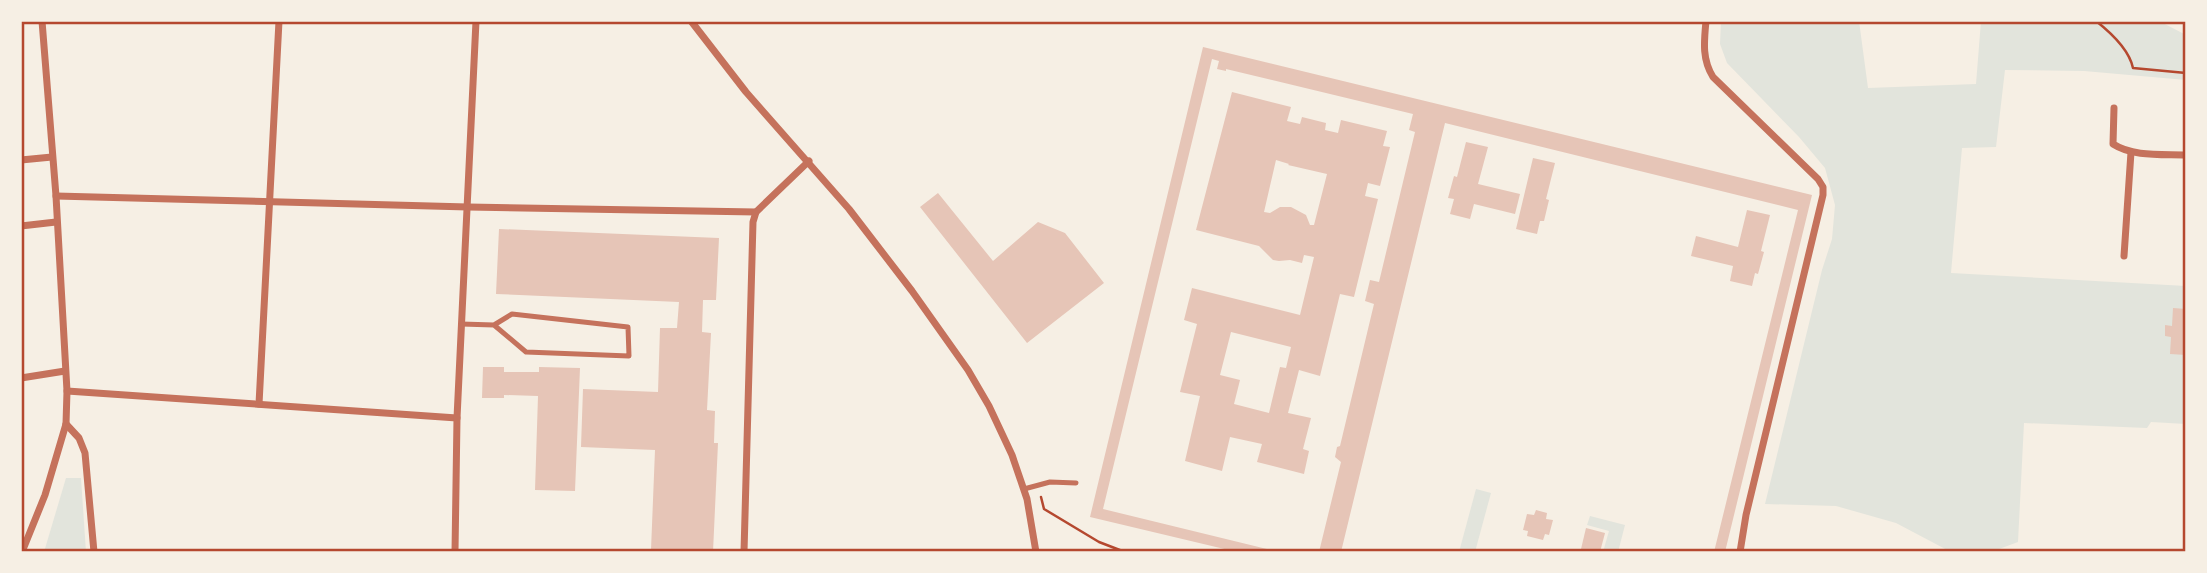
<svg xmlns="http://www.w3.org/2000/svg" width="2207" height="573" font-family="Commissioner,sans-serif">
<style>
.green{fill:#e2e4dc}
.building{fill:#e6c5b7;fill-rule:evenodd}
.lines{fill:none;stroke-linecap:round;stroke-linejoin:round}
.path{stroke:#b5482f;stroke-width:2.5}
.service{stroke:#c5725c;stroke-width:5}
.minor{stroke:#c5725c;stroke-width:7}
.neatline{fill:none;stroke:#b5482f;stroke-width:2.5}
</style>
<rect width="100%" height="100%" fill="#f6efe4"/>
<g class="green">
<path d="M1721,21H1859L1868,88L1976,84L1981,21H2159L2186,35V80L2084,71L2005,70L1996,147L1962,148L1951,273L2186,286V424L2151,422L2147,428L2024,423L2018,542L1991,552H1951L1896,523L1836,506L1765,504L1822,270L1832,239L1835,205L1825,168L1799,137L1727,63L1720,44Z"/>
<path d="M66,478H81L86,552H44Z"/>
<path d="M1476,489L1491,493L1475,552H1459Z"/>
<path d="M1590,516L1625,525L1618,552H1603L1609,531L1587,525Z"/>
</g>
<g class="building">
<path d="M1203,47L1812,195L1725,552H1714L1798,210L1445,123L1341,552H1319L1341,462L1335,457L1337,447L1340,446L1374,304L1365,301L1370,280L1379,282L1415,132L1409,130L1413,114L1226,69V71L1217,69L1219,61L1212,59L1103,509L1279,552H1237L1090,517Z"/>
<path d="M1232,92L1291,107L1287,121L1300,124L1302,117L1326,123L1325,130L1338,133L1341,120L1387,131L1383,146L1390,147L1380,186L1368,183L1365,196L1378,199L1354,297L1340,294L1320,376L1299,370L1288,413L1311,418L1303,449L1309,451L1304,474L1257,462L1262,444L1230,437L1222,471L1185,461L1200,396L1180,392L1197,324L1184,320L1192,288L1300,315L1314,257L1304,255L1302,263L1290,260L1279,261L1273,260L1259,246L1196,230ZM1276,160L1289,164L1288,165L1327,174L1314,225H1310L1306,215L1291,207H1280L1270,213L1264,212ZM1231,332L1291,347L1286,368L1280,367L1269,413L1234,404L1240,380L1220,375Z"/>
<path d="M1466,142L1488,147L1478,184L1520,194L1515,214L1474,204L1470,219L1450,214L1454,199L1448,198L1454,176L1457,177Z"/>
<path d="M1533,158L1555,163L1546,199L1549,200L1544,221H1540L1537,234L1516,229Z"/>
<path d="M938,193L993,261L1038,222L1065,233L1104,283L1027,343L920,207Z"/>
<path d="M1747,210L1770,215L1761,251L1764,252L1758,274L1755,273L1752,286L1730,281L1733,266L1691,256L1696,236L1738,247Z"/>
<path d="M499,229L719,238L716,300H703L702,332L711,333L707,410L715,411L714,443H718L713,552L651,550L655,450L581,447L583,389L658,392L660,328H677L679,302L496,294Z"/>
<path d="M2173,308L2186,309V355L2170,354L2171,337L2165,336V325L2172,326Z"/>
<path d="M483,367H504V372H539V367L580,368L575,491L535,490L538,396L504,395V398H482Z"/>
<path d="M1536,510L1547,513L1546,519L1553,520L1549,535L1545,534L1543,540L1527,536L1528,531L1523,530L1527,514L1534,515Z"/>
<path d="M1586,528L1605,533L1600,552L1581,549Z"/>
</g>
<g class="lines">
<g class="path">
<path d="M2096,21C2110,32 2129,49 2133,68L2186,73"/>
<path d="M1041,497L1044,509L1099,542L1125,552"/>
</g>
<g class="service">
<path d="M461,324L494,325L512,314L628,327L629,356L526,352L494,325"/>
<path d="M1024,489L1050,482L1076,483"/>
</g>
<g class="minor">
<path d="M691,21L746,92L849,209L912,291L968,370L989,406L1012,455L1027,499L1036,552"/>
<path d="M1706,21C1704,42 1702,59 1713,77L1818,179L1823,187V195L1746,515L1740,552"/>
<path d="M2114,108L2113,144C2133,157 2162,154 2186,155"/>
<path d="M21,160L52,157"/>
<path d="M56,196L468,207L756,212"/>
<path d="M21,226L56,222"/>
<path d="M2124,256L2131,152"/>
<path d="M21,378L65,371"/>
<path d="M67,391L457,418"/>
<path d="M259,404L279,21"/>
<path d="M66,424L79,438L85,453L94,552"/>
<path d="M22,552L45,495L66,424L67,391L56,196L42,21"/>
<path d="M455,552L457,418L476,21"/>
<path d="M744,552L753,222L756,212L809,161"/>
</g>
</g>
<rect width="2207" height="573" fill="none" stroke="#f6efe4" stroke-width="46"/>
<rect x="23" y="23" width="2161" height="527" class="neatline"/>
</svg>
